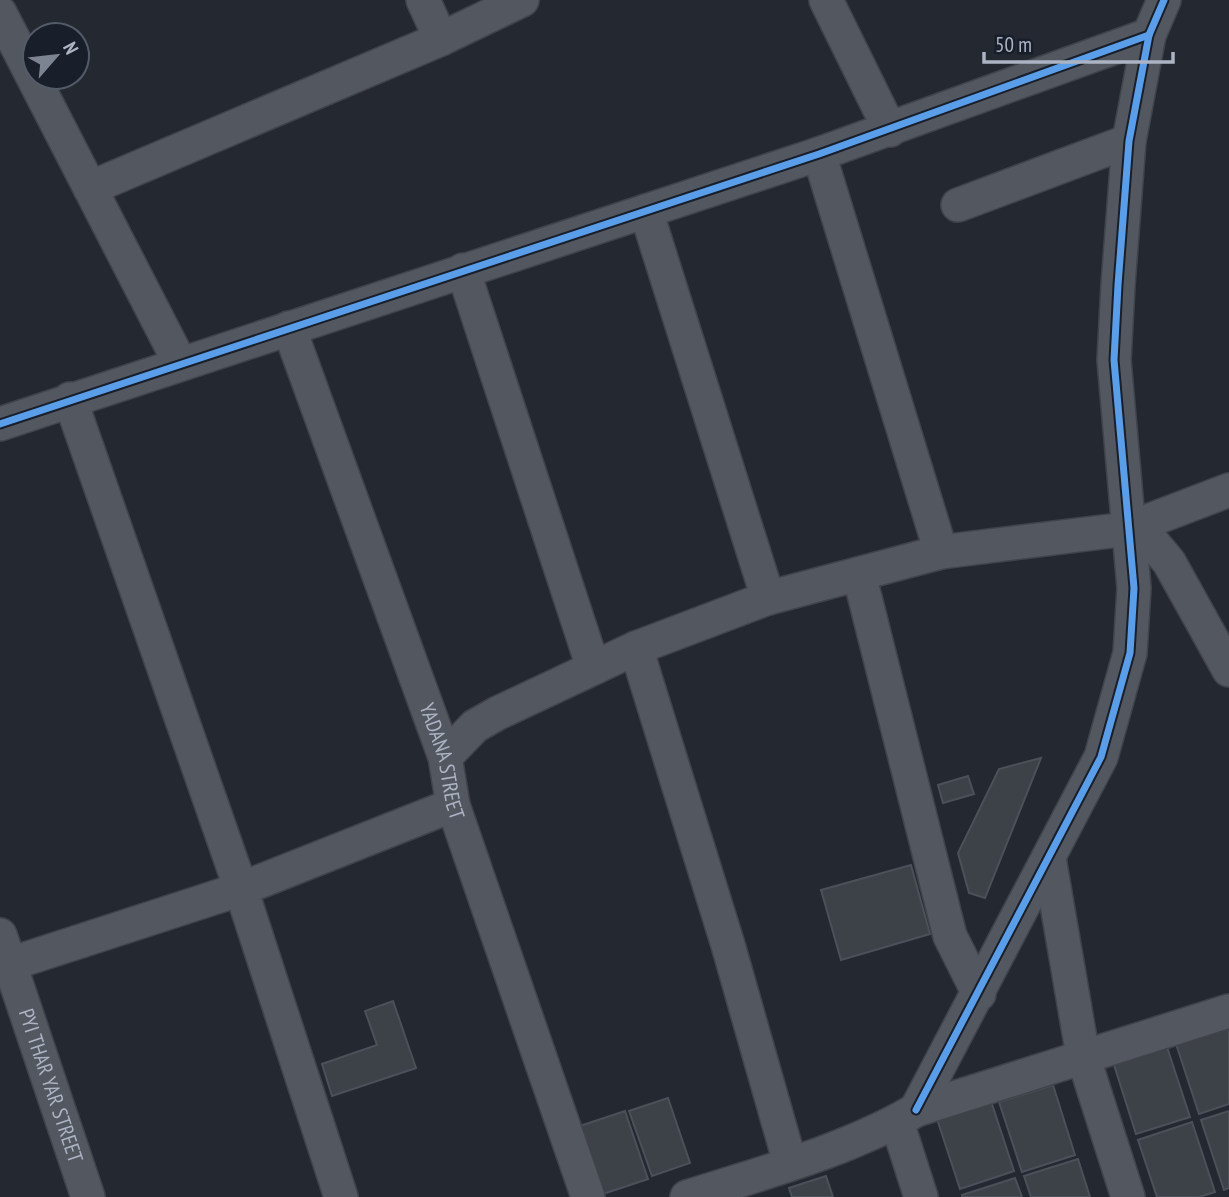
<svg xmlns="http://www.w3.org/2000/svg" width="1229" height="1197" font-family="'PT Sans Narrow',sans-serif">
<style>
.building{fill:#3d4148;stroke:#4b515a;stroke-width:2}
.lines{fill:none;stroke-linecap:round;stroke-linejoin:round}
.minor-casing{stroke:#40434a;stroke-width:36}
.minor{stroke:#535760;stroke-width:33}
.cycleway-casing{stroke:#181f2b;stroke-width:11}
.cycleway{stroke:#5a9eea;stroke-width:7}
.labels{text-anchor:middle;stroke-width:5;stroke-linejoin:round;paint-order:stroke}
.street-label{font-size:21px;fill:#acb4c4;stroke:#181f2b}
</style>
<rect width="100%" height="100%" fill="#242931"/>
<g class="building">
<path d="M1041,758L985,898L969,893L958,853L999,769Z"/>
<path d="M968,776L974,794L943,803L938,785Z"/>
<path d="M911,865L930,934L841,960L821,890Z"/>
<path d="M393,1001L416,1068L332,1096L322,1064L377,1045L365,1011Z"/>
<path d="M1229,1027V1104L1199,1114L1176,1044Z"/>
<path d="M1167,1047L1190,1117L1136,1134L1114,1065Z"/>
<path d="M1053,1085L1075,1155L1022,1172L999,1102Z"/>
<path d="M668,1098L690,1163L652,1176L629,1111Z"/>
<path d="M991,1101L1014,1171L960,1189L937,1119Z"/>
<path d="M625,1111L648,1179L603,1194L580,1126Z"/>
<path d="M1229,1111V1188L1224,1190L1201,1120Z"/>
<path d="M1192,1122L1215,1192L1199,1197H1157L1138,1140Z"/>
<path d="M1078,1159L1090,1197H1031L1024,1176Z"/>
<path d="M826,1176L833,1197H792L789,1188Z"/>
<path d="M1015,1178L1022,1197H962V1195Z"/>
</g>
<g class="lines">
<g class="minor-casing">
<g id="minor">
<path d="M423,0L441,39"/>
<path d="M826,0L890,130"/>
<path d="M0,13L180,363"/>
<path d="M819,154L941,552"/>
<path d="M90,188L441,39L522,0"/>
<path d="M958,205L1129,141"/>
<path d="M646,211L768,598"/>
<path d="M463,270L593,667"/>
<path id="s1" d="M289,328L445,757L453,805L588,1197"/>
<path d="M70,399L241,889L341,1197"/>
<path d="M0,424L819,154L1149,35"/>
<path d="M1127,529L1153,543L1169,562L1229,670"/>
<path d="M859,574L950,936L979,994"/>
<path d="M636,648L728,945L790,1163"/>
<path d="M445,757L475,726L498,713L636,648L768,598L941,552L1127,529L1229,490"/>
<path d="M1049,858L1083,1056L1128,1197"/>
<path id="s2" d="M0,935L88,1197"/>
<path d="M10,964L241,889L453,805"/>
<path d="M916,1110L1101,757L1130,653L1134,588L1114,360L1118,285L1129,141L1149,35L1164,0"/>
<path d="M897,1122L921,1197"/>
<path d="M687,1197C762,1173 849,1150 916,1110L1229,1011"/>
</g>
</g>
<use href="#minor" class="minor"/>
<g class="cycleway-casing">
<g id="cycleway">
<path d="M0,424L819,154L1149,35"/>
<path d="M916,1110L1101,757L1130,653L1134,588L1114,360L1118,285L1129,141L1149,35L1164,0"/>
</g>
</g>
<use href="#cycleway" class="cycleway"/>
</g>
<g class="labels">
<g class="street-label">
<text dy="7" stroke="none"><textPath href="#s1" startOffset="460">YADANA STREET</textPath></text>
<text dy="7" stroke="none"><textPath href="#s2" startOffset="159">PYI THAR YAR STREET</textPath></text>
</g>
</g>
<g transform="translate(56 56) rotate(62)"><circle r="33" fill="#181f2b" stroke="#535b68" stroke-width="2"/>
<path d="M0-5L12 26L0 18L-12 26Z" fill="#7c8391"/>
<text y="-10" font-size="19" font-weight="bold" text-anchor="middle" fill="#acb4c4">N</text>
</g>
<path d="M984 52v10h189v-10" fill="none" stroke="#acb4c4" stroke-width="3.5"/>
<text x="995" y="52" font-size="21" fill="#acb4c4" stroke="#181f2b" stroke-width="5" paint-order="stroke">50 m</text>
</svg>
